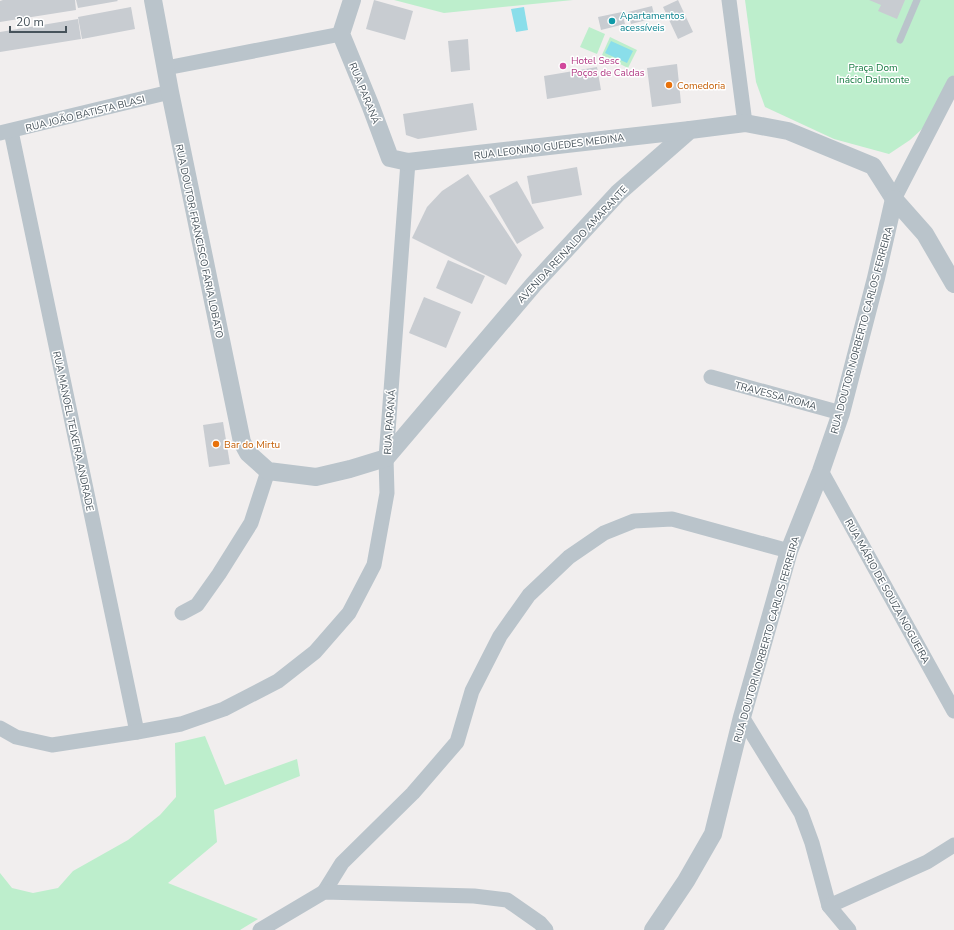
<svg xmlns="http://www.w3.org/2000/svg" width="954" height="930" font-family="'Nunito Sans',sans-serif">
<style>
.green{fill:#bdeecc}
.water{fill:#8adeea}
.building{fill:#c8ccd1}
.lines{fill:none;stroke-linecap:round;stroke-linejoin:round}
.service{stroke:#bac4cb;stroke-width:7}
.minor{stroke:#bac4cb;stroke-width:15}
.tertiary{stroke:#bac4cb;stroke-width:18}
.culture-dot{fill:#0f9aa8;stroke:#fff;stroke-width:1.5}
.hotel-dot{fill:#d1479c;stroke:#fff;stroke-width:1.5}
.food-dot{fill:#e8710a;stroke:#fff;stroke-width:1.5}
.labels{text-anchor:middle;stroke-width:3;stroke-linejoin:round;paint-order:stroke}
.culture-label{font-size:10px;fill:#0d838f;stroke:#fff;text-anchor:start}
.hotel-label{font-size:10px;fill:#b23c85;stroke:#fff;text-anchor:start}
.park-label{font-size:10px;fill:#187c42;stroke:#fff}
.food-label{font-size:10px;fill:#c56008;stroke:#fff;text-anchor:start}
.street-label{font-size:10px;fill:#47535b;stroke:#fff}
</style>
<rect width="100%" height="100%" fill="#f1eeee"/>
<g class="green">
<path d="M394,0H573L444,13Z"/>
<path d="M745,0H954V75L933,119L910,140L889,154L834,139L765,107L756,82Z"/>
<path d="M589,27L605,34L597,54L580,47Z"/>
<path d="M610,37L637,50L628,68L602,55Z"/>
<path d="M205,736L225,785L297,759L300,776L214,810L217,842L168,883L258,919L240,930H0V873L12,888L33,893L58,888L73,871L128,840L160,815L176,797L175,743Z"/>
</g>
<g class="water">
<path d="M524,7L528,30L516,32L511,9Z"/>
<path d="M611,41L633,51L627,63L605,53Z"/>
</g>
<g class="building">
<path d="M3,0H75L76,10L0,22V1Z"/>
<path d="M76,0H117L118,1L78,8Z"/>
<path d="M374,0L413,11L405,40L366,29Z"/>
<path d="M678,0L693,32L678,39L663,7Z"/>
<path d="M869,0H905L897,19L878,11L881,5Z"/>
<path d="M652,6L655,18L631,24L628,12Z"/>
<path d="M131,7L135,29L82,39L78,17Z"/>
<path d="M622,12L625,24L601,30L598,17Z"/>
<path d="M78,19L81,39L0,52V32Z"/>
<path d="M468,39L470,70L451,72L448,41Z"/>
<path d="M677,64L681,103L652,107L647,68Z"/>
<path d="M597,67L601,90L547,99L544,76Z"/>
<path d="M473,103L477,130L418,139L406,135L403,114Z"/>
<path d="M577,167L582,195L532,204L527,176Z"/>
<path d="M468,174L522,255L506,285L412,238L427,207L442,191Z"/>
<path d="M517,181L544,228L517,244L489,196Z"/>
<path d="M448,260L485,276L472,304L436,288Z"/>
<path d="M424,297L461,312L446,348L409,333Z"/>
<path d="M223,422L230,464L209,467L203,425Z"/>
</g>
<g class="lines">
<path class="service" d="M900,40L917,0"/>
<g class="minor">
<path d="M729,0L745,123"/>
<path d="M166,68L341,34"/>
<path d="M11,131L137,732"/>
<path d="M0,133L170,92"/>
<path d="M894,199L954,83"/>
<path d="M711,377L841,413"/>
<path d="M821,471L954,711"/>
<path d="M182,613L197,605L219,574L251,523L268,471"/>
<path d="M742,717L801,813L812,843L829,906L849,930"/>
<path d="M0,728L16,737L52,745L137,732L181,724L224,709L278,681L315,652L349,613L374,565L387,493L386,458L408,162"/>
<path d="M324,892L342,863L413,793L457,742L472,691L500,636L529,595L569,557L604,533L634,521L672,519L789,551"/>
<path d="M829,906L927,862L954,845"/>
<path d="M260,930L324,892L474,896L507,900L540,923L546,930"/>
</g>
<g class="tertiary">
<path d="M153,0L170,92L242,442L248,453L268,471L316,477L350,469L386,458L534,284L618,193L690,130L745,123L788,131L873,166L894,199L925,234L954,284"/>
<path d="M352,0L341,34L371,107L390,158L408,162L690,130"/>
<path d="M653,930L686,881L713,834L742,717L789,551L821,471L841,413L876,278L894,199"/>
</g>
</g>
<circle class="culture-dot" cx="612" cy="21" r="4"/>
<circle class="hotel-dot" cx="563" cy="66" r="4"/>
<g class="food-dot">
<circle cx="669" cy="85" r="4"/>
<circle cx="216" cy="444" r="4"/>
</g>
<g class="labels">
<g class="culture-label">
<text x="620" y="19">Apartamentos<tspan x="620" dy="12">acessíveis</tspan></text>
</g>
<g class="hotel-label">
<text x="571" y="64">Hotel Sesc<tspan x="571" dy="12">Poços de Caldas</tspan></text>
</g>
<g class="park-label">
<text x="873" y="71">Praça Dom<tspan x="873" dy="12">Inácio Dalmonte</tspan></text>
</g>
<g class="food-label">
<text x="677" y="89">Comedoria</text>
<text x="224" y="448">Bar do Mirtu</text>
</g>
<g class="street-label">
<text transform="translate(365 93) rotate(68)" y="4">RUA PARANÁ</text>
<text transform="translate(85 113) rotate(-14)" y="4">RUA JOÃO BATISTA BLASI</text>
<text transform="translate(549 146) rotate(-7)" y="4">RUA LEONINO GUEDES MEDINA</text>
<text transform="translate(200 241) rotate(78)" y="4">RUA DOUTOR FRANCISCO FARIA LOBATO</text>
<text transform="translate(572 244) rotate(-47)" y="4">AVENIDA REINALDO AMARANTE</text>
<text transform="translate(861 330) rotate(-75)" y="4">RUA DOUTOR NORBERTO CARLOS FERREIRA</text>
<text transform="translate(776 395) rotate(15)" y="4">TRAVESSA ROMA</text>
<text transform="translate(389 422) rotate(-86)" y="4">RUA PARANÁ</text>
<text transform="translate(74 431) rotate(78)" y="4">RUA MANOEL TEIXEIRA ANDRADE</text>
<text transform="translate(888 591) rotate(61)" y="4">RUA MÁRIO DE SOUZA NOGUEIRA</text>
<text transform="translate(766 639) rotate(-74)" y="4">RUA DOUTOR NORBERTO CARLOS FERREIRA</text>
</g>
</g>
<path d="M10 26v6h56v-6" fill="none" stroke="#47535b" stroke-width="2"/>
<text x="16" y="26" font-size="12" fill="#47535b" stroke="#ffffff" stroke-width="3" paint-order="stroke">20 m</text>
</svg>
